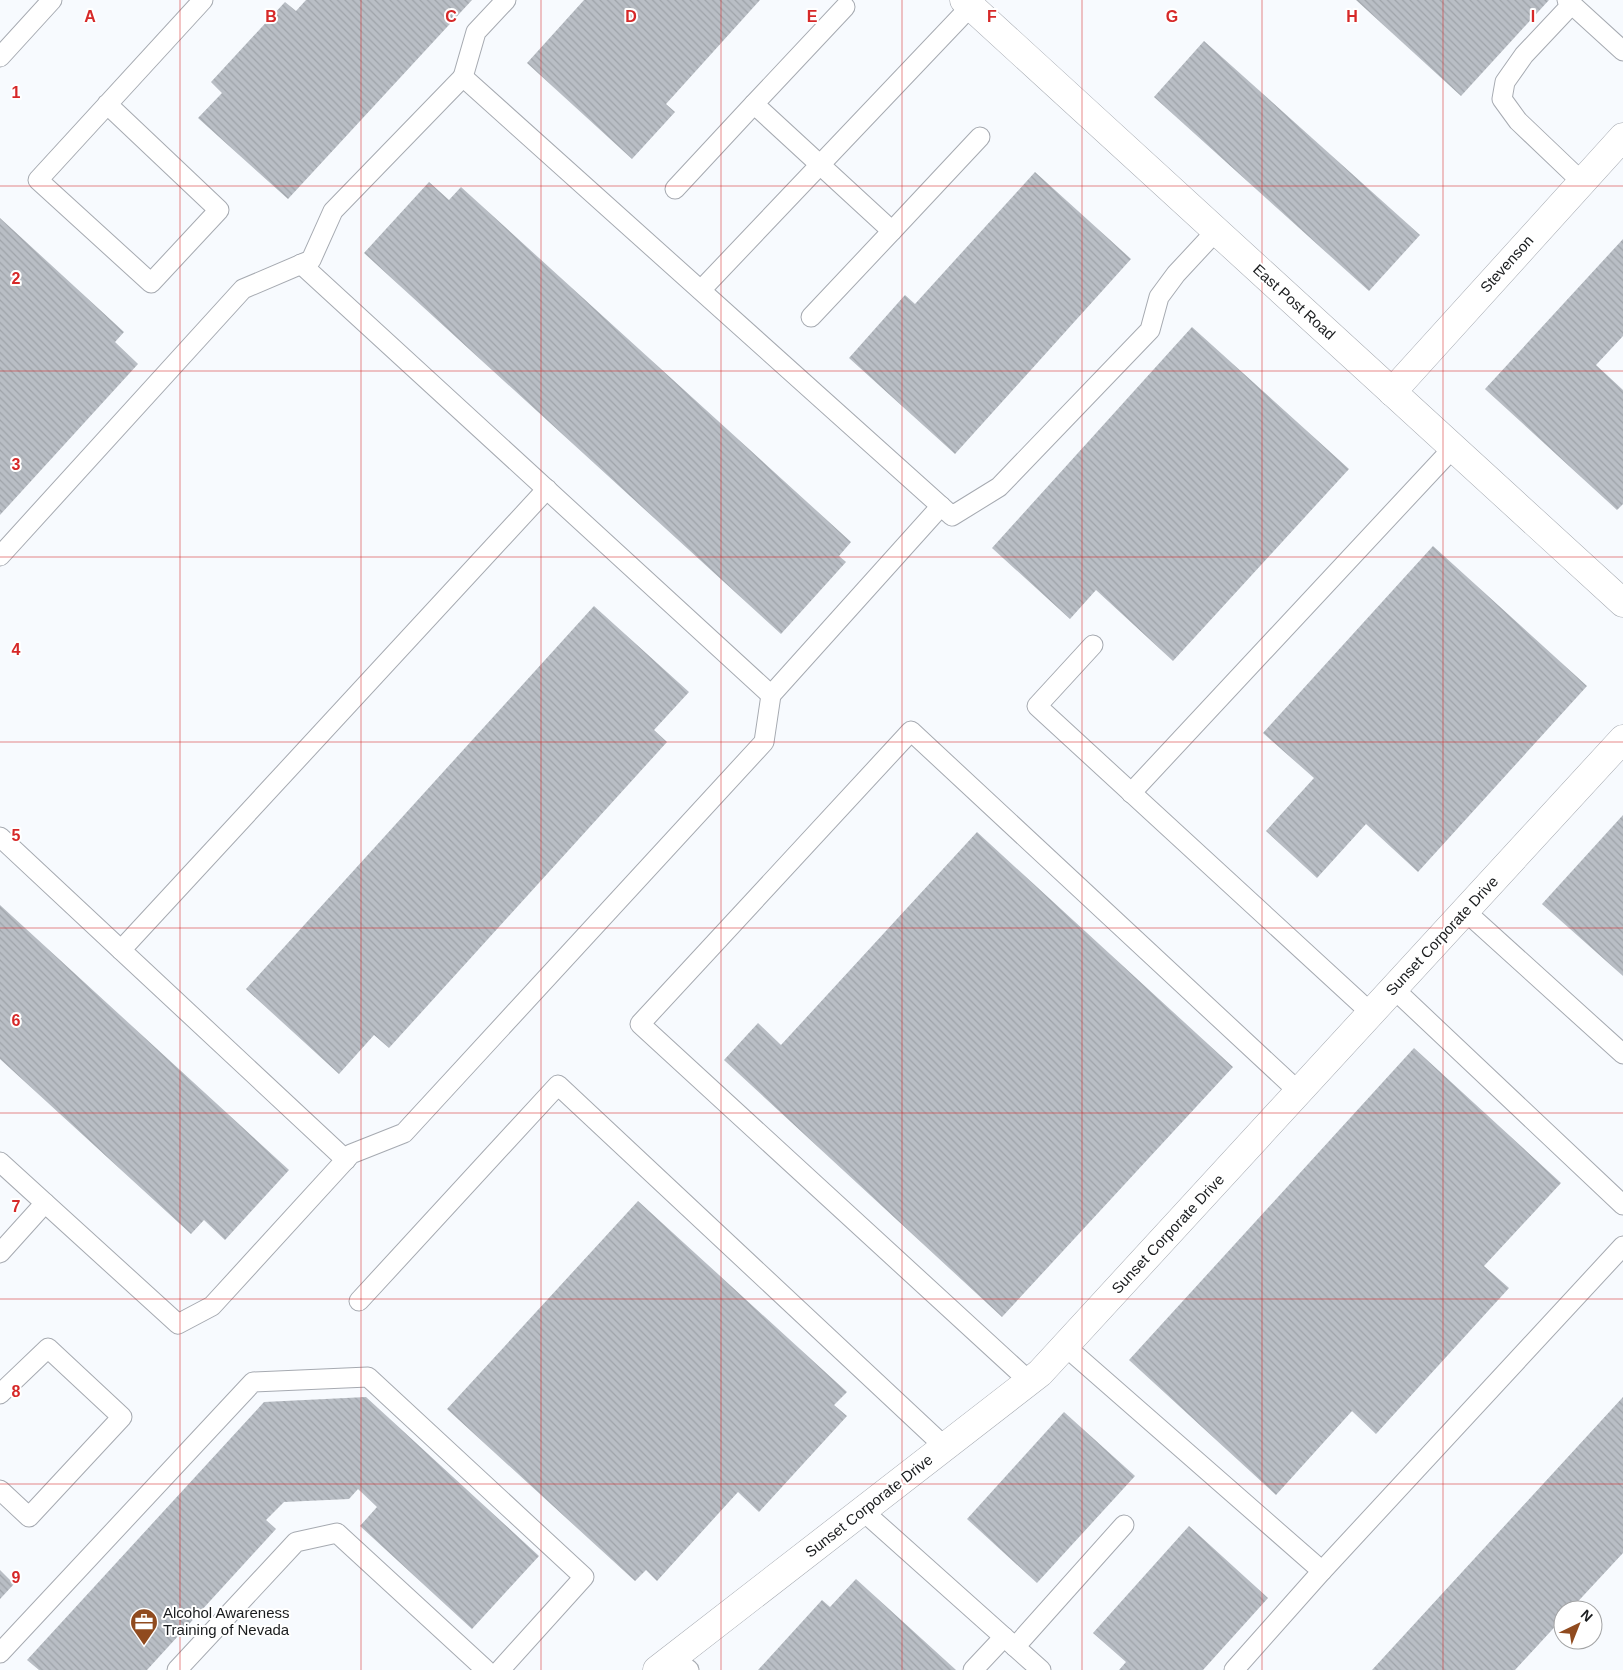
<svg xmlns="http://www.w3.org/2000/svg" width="1623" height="1670" font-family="Arial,sans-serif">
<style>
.building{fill:url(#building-back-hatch)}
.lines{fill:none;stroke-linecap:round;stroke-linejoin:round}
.service-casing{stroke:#a6aab1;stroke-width:21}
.minor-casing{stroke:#a6aab1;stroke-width:29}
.service{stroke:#fff;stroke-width:19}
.minor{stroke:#fff;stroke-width:28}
.grid{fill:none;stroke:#d62828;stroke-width:1;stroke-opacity:0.55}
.labels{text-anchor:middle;stroke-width:4;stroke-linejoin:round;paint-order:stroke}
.street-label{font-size:15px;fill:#1a1c1e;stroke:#fff}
.poi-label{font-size:15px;fill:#1a1c1e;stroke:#fff;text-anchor:start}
.grid-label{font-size:16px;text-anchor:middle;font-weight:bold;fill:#d62828;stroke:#fff;stroke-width:4;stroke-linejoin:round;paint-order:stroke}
</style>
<defs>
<pattern id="building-back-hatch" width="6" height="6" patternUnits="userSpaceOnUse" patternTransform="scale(1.25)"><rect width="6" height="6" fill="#b9bec5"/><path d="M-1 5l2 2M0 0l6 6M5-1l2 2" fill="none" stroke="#9ea3a9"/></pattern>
</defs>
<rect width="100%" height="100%" fill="#f7fafe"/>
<g class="building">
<path d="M306,0H472L288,199L198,118L222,93L211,82L285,2L296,11Z"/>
<path d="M584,0H760L666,104L675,112L632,159L527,63Z"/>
<path d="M1356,0H1549L1461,96Z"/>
<path d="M1204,41L1420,235L1369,291L1154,97Z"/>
<path d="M1035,172L1131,259L955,454L849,358L905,295L915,304Z"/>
<path d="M429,182L449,200L461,187L851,542L839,556L846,562L781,634L364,253Z"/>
<path d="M0,218L124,332L115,342L138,364L0,515Z"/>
<path d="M1623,239V336L1596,365L1623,390V504L1617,510L1485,389Z"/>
<path d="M1192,327L1349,469L1173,661L1096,590L1070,619L992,548Z"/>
<path d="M1433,546L1587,686L1418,872L1366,824L1317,878L1266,831L1314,778L1263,733Z"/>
<path d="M594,606L689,692L654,730L667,742L389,1048L374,1035L339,1074L246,989Z"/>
<path d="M1623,815V976L1542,904Z"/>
<path d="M977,832L1233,1067L1002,1317L724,1060L758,1023L781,1045Z"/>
<path d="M0,905L289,1170L225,1240L204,1220L191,1234L0,1059Z"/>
<path d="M1414,1048L1561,1183L1484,1266L1509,1288L1376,1434L1352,1411L1276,1495L1129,1360Z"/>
<path d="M638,1201L847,1392L834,1405L847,1416L759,1512L738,1492L657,1581L646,1570L635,1581L447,1409Z"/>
<path d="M366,1397L539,1556L472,1629L360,1526L377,1507L358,1489L349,1499L284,1502L266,1520L276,1529L147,1670H39L27,1660L264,1402Z"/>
<path d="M1623,1397V1553L1570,1610H1563V1618L1515,1670H1372Z"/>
<path d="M1064,1412L1135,1476L1037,1583L967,1519Z"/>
<path d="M1189,1526L1268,1598L1203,1670H1119L1126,1662L1093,1633Z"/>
<path d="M0,1570L14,1584L0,1599Z"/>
<path d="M856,1579L956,1670H758L822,1600L830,1607Z"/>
</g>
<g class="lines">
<g class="service-casing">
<g id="service">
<path d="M506,0L476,32L463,77L952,516L999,487L1150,330L1159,297L1176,274L1216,231"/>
<path d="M1567,0L1623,51"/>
<path d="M1572,4L1524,55L1505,82L1502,99L1518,121L1582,182"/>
<path d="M0,57L52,0"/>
<path d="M107,104L219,210L151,283L38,180L203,0"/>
<path d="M754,104L845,7"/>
<path d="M675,189L754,104L892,231L811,317"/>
<path d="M892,231L980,137"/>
<path d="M301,264L771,695"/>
<path d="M701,290L971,6"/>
<path d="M0,556L243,289L311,260L333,211L463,77"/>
<path d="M1093,645L1037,706L1371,1013"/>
<path d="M1131,793L1453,448"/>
<path d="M0,837L121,950L547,489"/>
<path d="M1465,911L1623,1054"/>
<path d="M121,950L346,1160"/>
<path d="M1393,988L1623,1205"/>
<path d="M0,1162L178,1324L212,1306L351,1154L404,1133L764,742L771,695L941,506"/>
<path d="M0,1253L45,1203"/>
<path d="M359,1301L558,1085L945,1447"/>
<path d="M1065,1346L1322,1571L1234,1670"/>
<path d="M1029,1381L640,1024L911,731L1299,1092"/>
<path d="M0,1394L48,1348L122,1417L29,1517L0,1490"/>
<path d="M863,1511L1041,1670"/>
<path d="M1322,1571L1623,1246"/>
<path d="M1015,1647L1124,1525"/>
<path d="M0,1653L253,1382L368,1377L584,1577L500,1670"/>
<path d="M673,1658L689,1670"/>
<path d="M177,1670L296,1542L337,1533L486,1670"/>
<path d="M973,1670L1004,1637"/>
</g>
</g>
<g class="minor-casing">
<g id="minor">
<path d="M964,0L1623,603"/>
<path d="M1392,392L1623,137"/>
<path d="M657,1670L1040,1373L1623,739"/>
</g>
</g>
<use href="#service" class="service"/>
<use href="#minor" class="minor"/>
</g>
<path class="grid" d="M180,0V1670M361,0V1670M541,0V1670M721,0V1670M902,0V1670M1082,0V1670M1262,0V1670M1443,0V1670M0,186H1623M0,371H1623M0,557H1623M0,742H1623M0,928H1623M0,1113H1623M0,1299H1623M0,1484H1623"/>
<defs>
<g id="office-pin" transform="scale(1.4375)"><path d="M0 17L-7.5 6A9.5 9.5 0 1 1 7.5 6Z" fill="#904b1f" stroke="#fff"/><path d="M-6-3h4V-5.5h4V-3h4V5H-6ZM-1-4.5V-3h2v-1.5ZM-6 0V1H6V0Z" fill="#fff"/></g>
</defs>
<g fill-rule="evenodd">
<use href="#office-pin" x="144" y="1622"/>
</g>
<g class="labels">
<g class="street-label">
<text transform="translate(1507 264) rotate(-48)" y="5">Stevenson</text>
<text transform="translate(1294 302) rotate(42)" y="5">East Post Road</text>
<text transform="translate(1442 936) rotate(-47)" y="5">Sunset Corporate Drive</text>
<text transform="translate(1168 1234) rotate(-47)" y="5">Sunset Corporate Drive</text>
<text transform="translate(869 1506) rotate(-38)" y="5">Sunset Corporate Drive</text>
</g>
<g class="poi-label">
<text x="163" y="1618">Alcohol Awareness<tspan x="163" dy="17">Training of Nevada</tspan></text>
</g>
</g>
<g class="grid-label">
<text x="90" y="22">A</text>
<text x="271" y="22">B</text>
<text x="451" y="22">C</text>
<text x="631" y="22">D</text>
<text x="812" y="22">E</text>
<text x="992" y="22">F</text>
<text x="1172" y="22">G</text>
<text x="1352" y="22">H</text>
<text x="1533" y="22">I</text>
<text x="16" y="98">1</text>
<text x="16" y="284">2</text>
<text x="16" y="470">3</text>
<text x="16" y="655">4</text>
<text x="16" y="841">5</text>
<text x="16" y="1026">6</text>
<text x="16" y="1212">7</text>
<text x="16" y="1397">8</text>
<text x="16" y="1583">9</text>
</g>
<g transform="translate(1578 1625) rotate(43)"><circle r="24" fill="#ffffff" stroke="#a3a4a5"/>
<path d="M0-4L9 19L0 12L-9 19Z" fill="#904b1f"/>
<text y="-8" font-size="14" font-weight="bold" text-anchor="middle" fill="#1a1c1e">N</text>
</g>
</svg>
